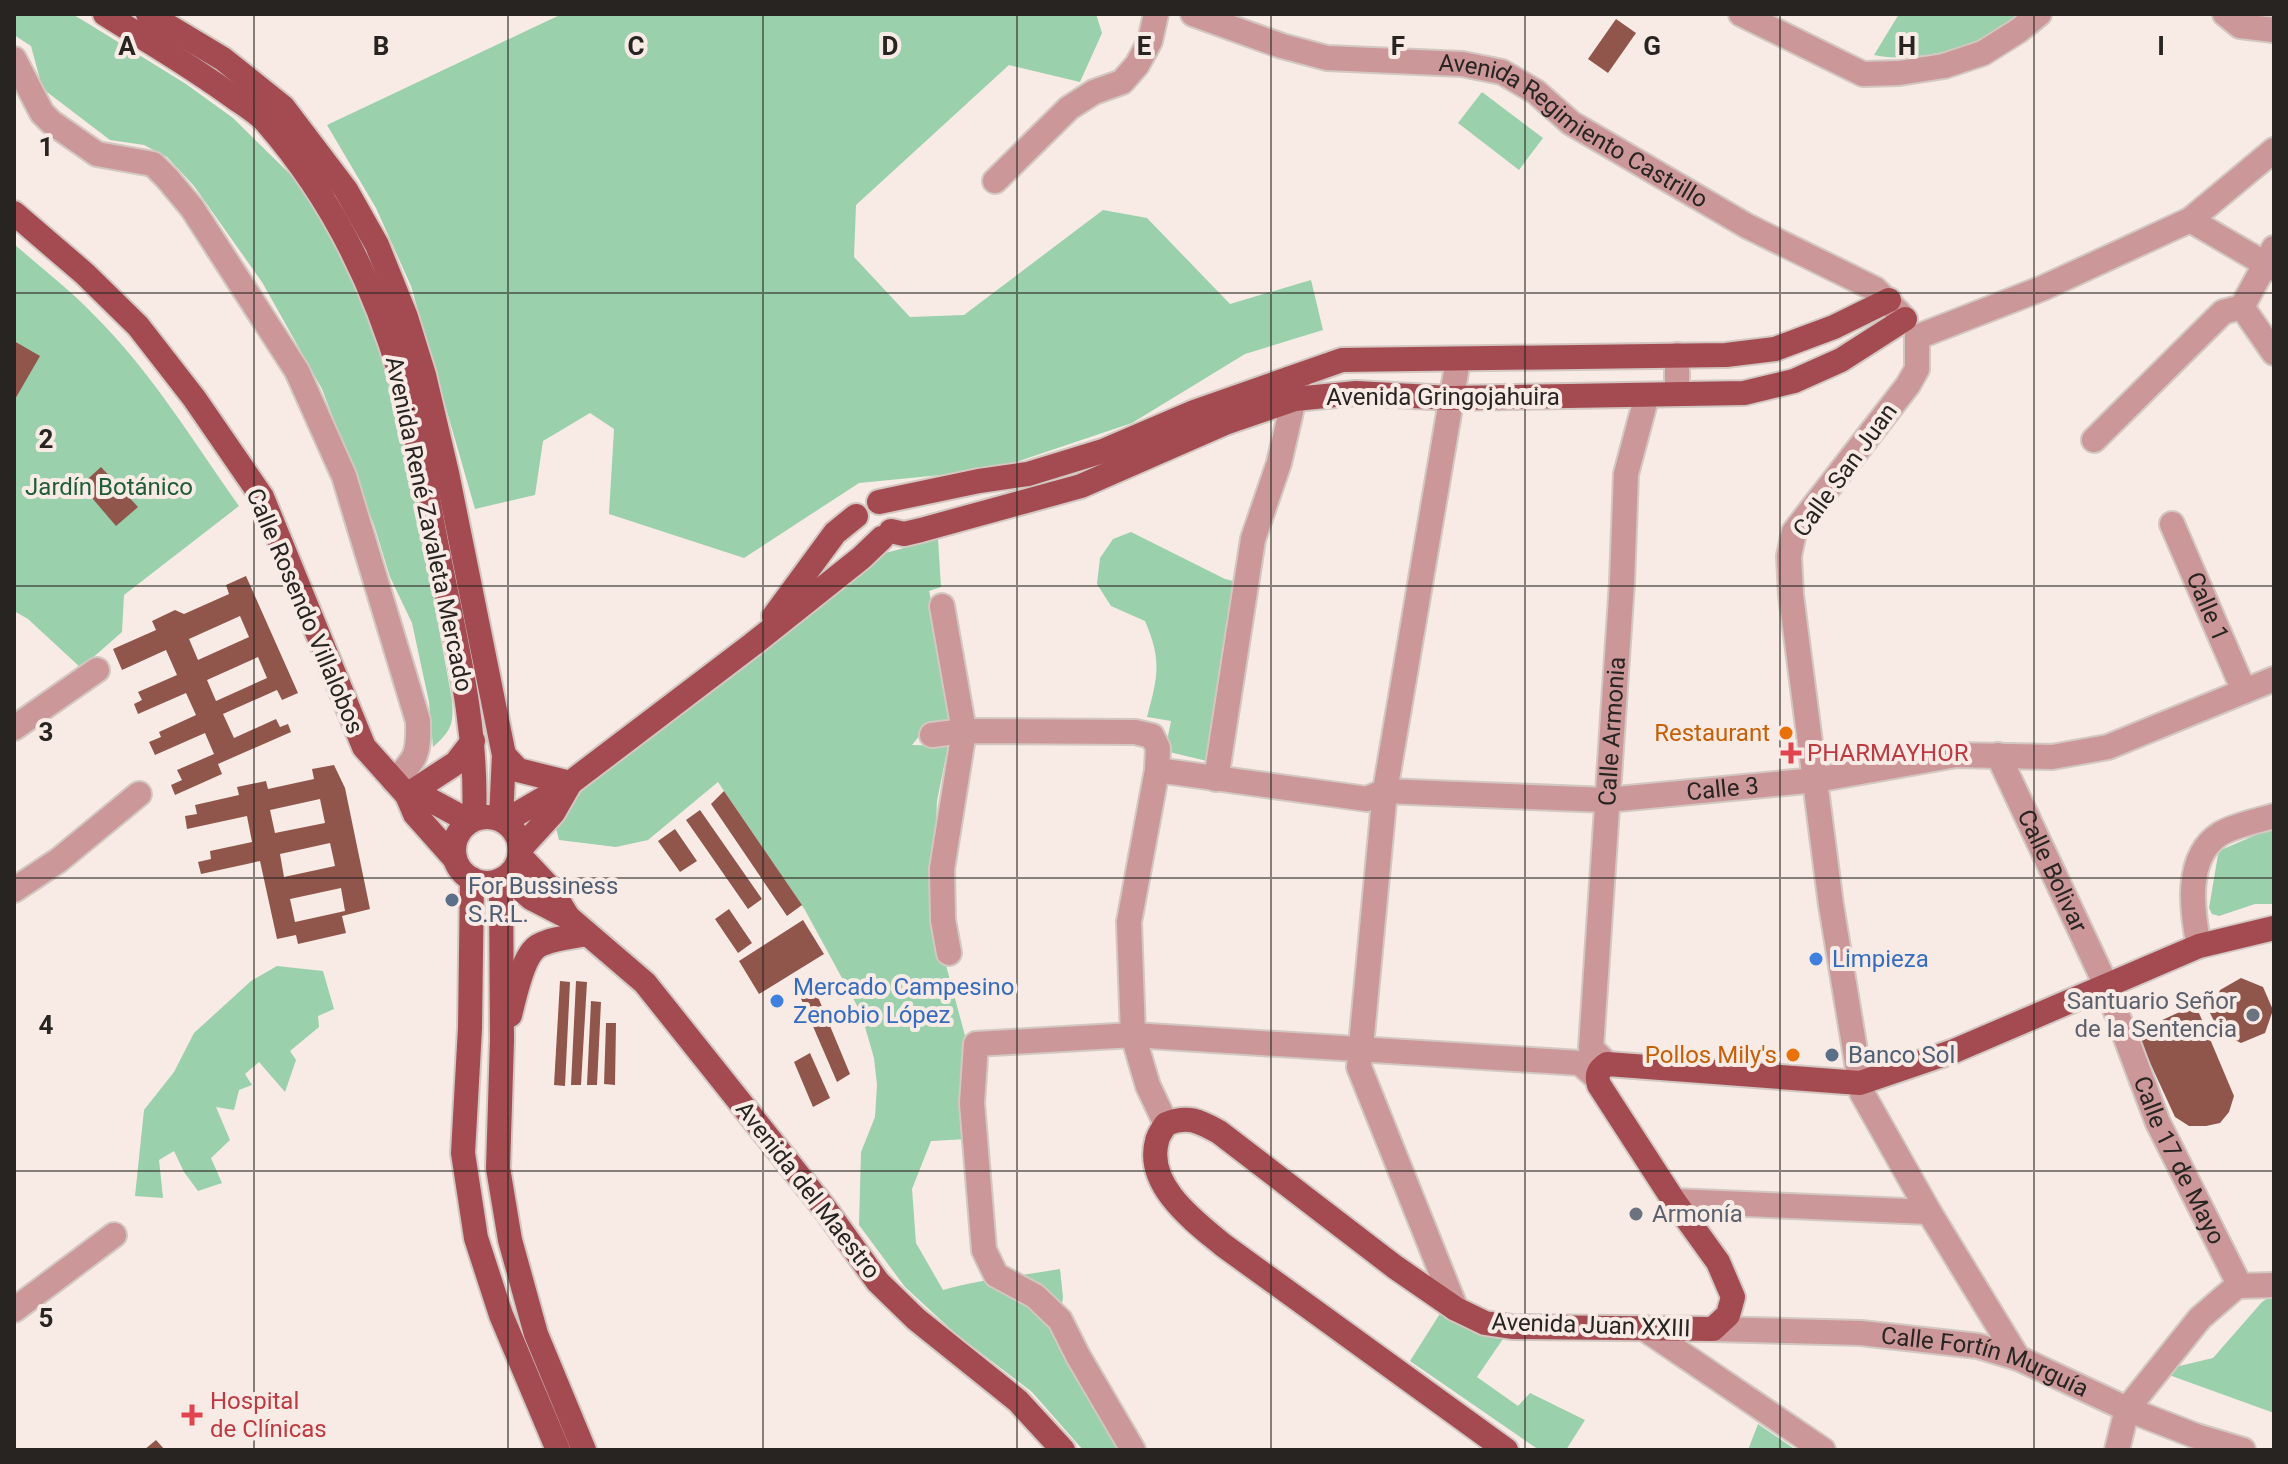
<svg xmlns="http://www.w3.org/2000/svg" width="2288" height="1464" font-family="Roboto,sans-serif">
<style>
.green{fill:#9ad0ab}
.building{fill:#90564b;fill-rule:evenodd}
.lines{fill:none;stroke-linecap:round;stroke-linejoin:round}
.minor-casing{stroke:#d3c7c2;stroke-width:28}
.major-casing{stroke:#d3c7c2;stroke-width:28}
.minor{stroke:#cb9798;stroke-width:24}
.major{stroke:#a44b51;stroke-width:24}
.grid{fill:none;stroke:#282421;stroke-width:2;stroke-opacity:0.55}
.food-dot{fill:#e8710a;stroke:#f8ebe5;stroke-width:3}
.health-dot{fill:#e0444e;stroke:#f8ebe5;stroke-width:3}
.service-dot{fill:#5c6f8a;stroke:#f8ebe5;stroke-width:3}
.shop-dot{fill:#3f7fe0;stroke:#f8ebe5;stroke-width:3}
.worship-dot{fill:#6b7280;stroke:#f8ebe5;stroke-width:3}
.labels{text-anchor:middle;stroke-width:8;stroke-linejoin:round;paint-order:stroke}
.street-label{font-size:24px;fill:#282421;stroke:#f8ebe5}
.park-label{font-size:24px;fill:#1f5d39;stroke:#f8ebe5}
.food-label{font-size:24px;fill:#c56008;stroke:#f8ebe5;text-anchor:end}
.health-label{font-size:24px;fill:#be3a42;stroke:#f8ebe5;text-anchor:start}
.service-label{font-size:24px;fill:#4e5e75;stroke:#f8ebe5;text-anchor:start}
.shop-label{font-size:24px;fill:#366cbe;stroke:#f8ebe5;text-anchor:start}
.worship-label{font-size:24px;fill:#5b616d;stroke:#f8ebe5;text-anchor:end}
.grid-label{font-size:26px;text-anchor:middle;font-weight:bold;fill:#282421;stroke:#f8ebe5;stroke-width:8;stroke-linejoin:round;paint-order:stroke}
</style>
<rect width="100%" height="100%" fill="#f8ebe5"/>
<g class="green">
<path d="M14,14H72L84,21L186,84L233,118L298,182L336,243L377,338L403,431L452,700C454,724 451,731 433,747L429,702L412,623L390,577L374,525L322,389L262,282L194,186L167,157L144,145L110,140L47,92L42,87L31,46L14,35Z"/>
<path d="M562,14H1096L1102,33L1080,82L1009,65L856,205L854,257L910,317L964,315L1103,210L1147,218L1230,304L1311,280L1323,330L1245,354L1132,423L992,470L859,483L744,558L609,514L614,429L590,413L543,441L535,495L475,509L411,286L376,208L327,125Z"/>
<path d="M1899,14H2026C2016,21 2006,29 1995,35C1966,50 1905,63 1874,55Z"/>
<path d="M1482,92L1543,138L1519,170L1458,123Z"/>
<path d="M14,244C40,267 69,289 93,314C150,370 193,441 239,506L124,595L122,632L81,668L28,619L14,611Z"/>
<path d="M1131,532L1225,579L1238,582L1218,727L1207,761L1165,751L1171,721L1147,717C1158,677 1162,660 1145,621L1111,606L1097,584L1100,558L1113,539Z"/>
<path d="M938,539L941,587L929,591L946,668L953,723L925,729L912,745L948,746L937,801L933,889L937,932L970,1054L968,1139L931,1141L912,1189L916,1243L943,1290C981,1279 1020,1276 1060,1269L1063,1297L1059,1327L1123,1450H1083L1032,1392L956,1334L905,1287L859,1225L861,1152L875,1117L877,1085L874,1058L861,1013L805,910L718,782L648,840L616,847L559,840L555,824L566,803L874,556Z"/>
<path d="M2274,827V904H2255L2219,916L2212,914L2209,908L2218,855L2221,850Z"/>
<path d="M277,966L323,971L334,1009L318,1016L319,1027L290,1051L296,1060L285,1092L259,1062L245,1074L252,1085L239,1090L234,1110L216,1107L230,1140L211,1158L222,1183L198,1191L184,1172L174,1151L159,1160L163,1198L135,1196L144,1110L174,1072L194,1033L251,981Z"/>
<path d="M2274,1294V1413L2158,1371L2213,1358L2262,1302Z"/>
<path d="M1441,1312L1475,1332L1505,1336L1477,1377L1518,1406L1530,1393L1585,1420L1566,1450H1539L1410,1361Z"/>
<path d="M1758,1424L1796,1450H1748Z"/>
</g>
<g class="building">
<path d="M1616,19L1636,33L1608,73L1588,59Z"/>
<path d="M14,341L40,356L14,401Z"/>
<path d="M101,467L138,507L116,526L81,485Z"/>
<path d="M246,576L298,693L282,700L277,690L223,714L234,738L276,719L280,727L288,724L291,732L218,764L222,774L175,795L171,785L182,780L177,770L214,754L205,733L155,755L149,742L161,737L159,732L196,715L186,693L138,714L134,704L142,700L138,692L177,675L166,650L122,670L113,649L156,630L152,621L175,610L184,614L229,594L226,585ZM240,616L249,637L198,660L189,639ZM258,657L267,678L216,701L207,680Z"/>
<path d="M334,765L345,788L370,909L342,916L346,933L298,944L296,935L277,939L260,861L201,874L198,862L211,859L210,851L252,842L247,816L187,829L185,816L197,814L195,805L239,795L237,787L266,781L268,789L314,779L312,769ZM320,799L325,823L275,833L270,810ZM330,843L335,866L284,877L280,854ZM341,888L345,911L295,922L290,899Z"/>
<path d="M724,791L802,905L787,916L711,804Z"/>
<path d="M700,810L762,899L748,909L686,820Z"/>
<path d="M675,829L697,861L680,872L658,841Z"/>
<path d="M729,909L752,943L738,953L715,919Z"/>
<path d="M803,920L824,954L759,994L739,961Z"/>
<path d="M2241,978L2263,987L2273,1010L2265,1033L2241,1043L2220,1033L2210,1013L2220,990Z"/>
<path d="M560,981L570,982L565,1086L554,1085Z"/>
<path d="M576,981L587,982L581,1085H571Z"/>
<path d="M813,985L850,1074L837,1082L799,994Z"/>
<path d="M591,1001L601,1002L597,1085H587Z"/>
<path d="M2186,1009L2199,1013L2234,1096L2229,1112L2220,1123L2206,1126H2189L2175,1117L2140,1041L2145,1028Z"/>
<path d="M606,1023H616L615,1085L604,1084Z"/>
<path d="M810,1053L830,1098L813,1107L794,1062Z"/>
<path d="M156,1440L165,1450H144Z"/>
</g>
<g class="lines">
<g class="minor-casing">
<g id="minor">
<path id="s1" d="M1193,14L1282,46L1327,58L1462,64L1502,72L1536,92L1571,123L1747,226L1875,289L1901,315"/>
<path d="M1741,14L1863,74L1899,73L1944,66L1983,53L2018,31L2039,14"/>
<path d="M2225,14L2240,26L2274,30"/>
<path d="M14,59L42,113L51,122L97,154L153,164L167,178L192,208L297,371L344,476L418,721C419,754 417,758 394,781"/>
<path d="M995,181L1069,108L1094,92L1122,82L1137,65L1150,41L1156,14"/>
<path d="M2190,220L2274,269"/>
<path d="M2242,307L2274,248"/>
<path d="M2242,307L2274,353"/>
<path d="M1917,337V369L1908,385L1794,532L1789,556L1791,595L1831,905L1862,1093L1929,1212L2018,1358"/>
<path d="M1917,337L2043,288L2190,220L2274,150"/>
<path d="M1677,394V355"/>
<path d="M2094,440L2223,312L2242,307"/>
<path id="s2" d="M2172,524L2244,691"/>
<path d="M942,606L964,731L942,869L943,920L949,953"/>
<path d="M14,728L97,670"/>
<path d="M932,735L964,731L1135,732L1152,736L1158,748L1157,770L1129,922L1133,1035L1148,1086L1166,1124"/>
<path id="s3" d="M1998,755L2106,985L2158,1123L2239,1284L2237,1286L2274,1285"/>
<path id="s4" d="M1157,770L1367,799L1385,791L1607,800L1816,780L1956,755L2052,757L2108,747L2274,679"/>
<path d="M1216,779L1253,539L1279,463L1298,381"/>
<path d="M14,890L59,860L139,794"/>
<path d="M2199,946C2192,912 2184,857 2220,834C2235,825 2257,821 2274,816"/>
<path id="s5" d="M1607,1064L1591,1048L1622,582L1626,474L1647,395"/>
<path d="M1674,1201L1929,1212"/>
<path d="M1456,1309L1359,1067L1385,791L1458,360"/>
<path d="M14,1310L114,1235"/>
<path d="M1645,1329L1823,1450"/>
<path id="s6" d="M1713,1329L1861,1333L1978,1346L2018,1358L2127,1409L2196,1436L2243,1450"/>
<path d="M1133,1450L1078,1356L1060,1320L1035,1296L996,1275L984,1250L972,1103L976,1044L1133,1035L1580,1063L1597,1078"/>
<path d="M2117,1450L2127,1409L2200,1318L2237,1286"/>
</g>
</g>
<g class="major-casing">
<g id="major">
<path d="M105,14C148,41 191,66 232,96C243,104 257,112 266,122C330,195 374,284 401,377C419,438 428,505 441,567C458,651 478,733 474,819"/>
<path d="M148,14L223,59L283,107L346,190L377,245L406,317L424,375L447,473L504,755L501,819"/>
<path d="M14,213L85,274L138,326L194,398L262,497L364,747L407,795L415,814L455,859"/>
<path d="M879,502L979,481L1028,474L1103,451L1194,412L1342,360L1726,355L1775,349L1834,327L1889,300"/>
<path d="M891,531L904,534L921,530L1081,486L1225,423L1295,399L1356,393L1451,398L1744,393L1794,381L1841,360L1905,319"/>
<path d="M774,616L835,533L856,516"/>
<path d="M504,755L518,770L570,783"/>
<path d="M407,795L456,763L473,741"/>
<path d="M407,795L430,800L469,821"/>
<circle cx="487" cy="850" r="33"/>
<path d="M505,821L570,783L753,644L861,558L882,538"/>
<path d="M521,848L553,813L569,785"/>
<path d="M520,856L551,889L568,917"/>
<path d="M507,877L531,898L568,917L645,983L826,1210L878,1282L916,1319L1018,1401L1063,1450"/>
<path d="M472,879L470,1028L463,1153L476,1238L501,1315L558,1450"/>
<path d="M501,880L502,1040L498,1168L510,1240L536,1334L584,1450"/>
<path d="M510,1015C515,997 522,956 538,946C552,938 572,937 587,934"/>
<path d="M1506,1450L1223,1245C1194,1221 1145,1185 1157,1141C1158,1135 1163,1129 1166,1124C1188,1115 1199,1121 1219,1132L1395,1267L1456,1309L1485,1323L1512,1327L1713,1329L1728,1315L1733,1297L1718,1262L1674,1201L1599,1085C1596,1075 1598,1070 1607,1064L1860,1083L1954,1051L2199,946L2274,928"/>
</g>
</g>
<use href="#minor" class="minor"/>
<use href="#major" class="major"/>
</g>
<path class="grid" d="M254,14V1450M508,14V1450M763,14V1450M1017,14V1450M1271,14V1450M1525,14V1450M1780,14V1450M2034,14V1450M14,293H2274M14,586H2274M14,878H2274M14,1171H2274"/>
<g class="food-dot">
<circle cx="1786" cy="733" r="8"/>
<circle cx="1793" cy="1055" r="8"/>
</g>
<g class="health-dot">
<path d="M1787 741h8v8h8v8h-8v8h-8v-8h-8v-8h8z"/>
<path d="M188 1403h8v8h8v8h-8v8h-8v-8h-8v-8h8z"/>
</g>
<g class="service-dot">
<circle cx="452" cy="900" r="8"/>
<circle cx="1832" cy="1055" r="8"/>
</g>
<g class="shop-dot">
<circle cx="1816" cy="959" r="8"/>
<circle cx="777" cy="1001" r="8"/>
</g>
<g class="worship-dot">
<circle cx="2253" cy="1015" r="8"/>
<circle cx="1636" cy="1214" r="8"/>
</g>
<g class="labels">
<g class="street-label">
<text dy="8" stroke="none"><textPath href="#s1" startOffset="406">Avenida Regimiento Castrillo</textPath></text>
<text x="1443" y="405">Avenida Gringojahuira</text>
<text transform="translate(1845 470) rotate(-54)" y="8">Calle San Juan</text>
<text transform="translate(429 524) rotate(78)" y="8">Avenida René Zavaleta Mercado</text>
<text dy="8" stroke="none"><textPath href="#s2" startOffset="90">Calle 1</textPath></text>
<text transform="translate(305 611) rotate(67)" y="8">Calle Rosendo Villalobos</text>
<text dy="8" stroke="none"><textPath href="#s5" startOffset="340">Calle Armonia</textPath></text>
<text dy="8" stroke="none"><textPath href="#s4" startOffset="570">Calle 3</textPath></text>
<text dy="8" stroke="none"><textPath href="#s3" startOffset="128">Calle Bolivar</textPath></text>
<text dy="8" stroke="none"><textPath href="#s3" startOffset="444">Calle 17 de Mayo</textPath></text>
<text transform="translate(808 1190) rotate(52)" y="8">Avenida del Maestro</text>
<text transform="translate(1591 1325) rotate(2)" y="8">Avenida Juan XXIII</text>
<text dy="8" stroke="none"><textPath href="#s6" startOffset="276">Calle Fortín Murguía</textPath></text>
</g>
<g class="park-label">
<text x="109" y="495">Jardín Botánico</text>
</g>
<g class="food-label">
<text x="1770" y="741">Restaurant</text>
<text x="1777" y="1063">Pollos Mily's</text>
</g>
<g class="health-label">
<text x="1807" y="761">PHARMAYHOR</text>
<text x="210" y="1409">Hospital<tspan x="210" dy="28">de Clínicas</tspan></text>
</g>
<g class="service-label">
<text x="468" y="894">For Bussiness<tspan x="468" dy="28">S.R.L.</tspan></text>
<text x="1848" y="1063">Banco Sol</text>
</g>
<g class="shop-label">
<text x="1832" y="967">Limpieza</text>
<text x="793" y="995">Mercado Campesino<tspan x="793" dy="28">Zenobio López</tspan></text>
</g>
<g class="worship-label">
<text x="2237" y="1009">Santuario Señor<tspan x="2237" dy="28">de la Sentencia</tspan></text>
<text x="1652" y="1222" text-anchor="start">Armonía</text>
</g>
</g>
<g class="grid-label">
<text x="127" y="55">A</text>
<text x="381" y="55">B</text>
<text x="636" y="55">C</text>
<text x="890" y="55">D</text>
<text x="1144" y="55">E</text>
<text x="1398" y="55">F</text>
<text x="1652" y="55">G</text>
<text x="1907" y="55">H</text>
<text x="2161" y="55">I</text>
<text x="46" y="156">1</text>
<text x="46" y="448">2</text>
<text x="46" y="741">3</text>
<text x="46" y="1034">4</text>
<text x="46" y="1327">5</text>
</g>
<rect width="2288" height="1464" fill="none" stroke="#282421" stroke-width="32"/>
</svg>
